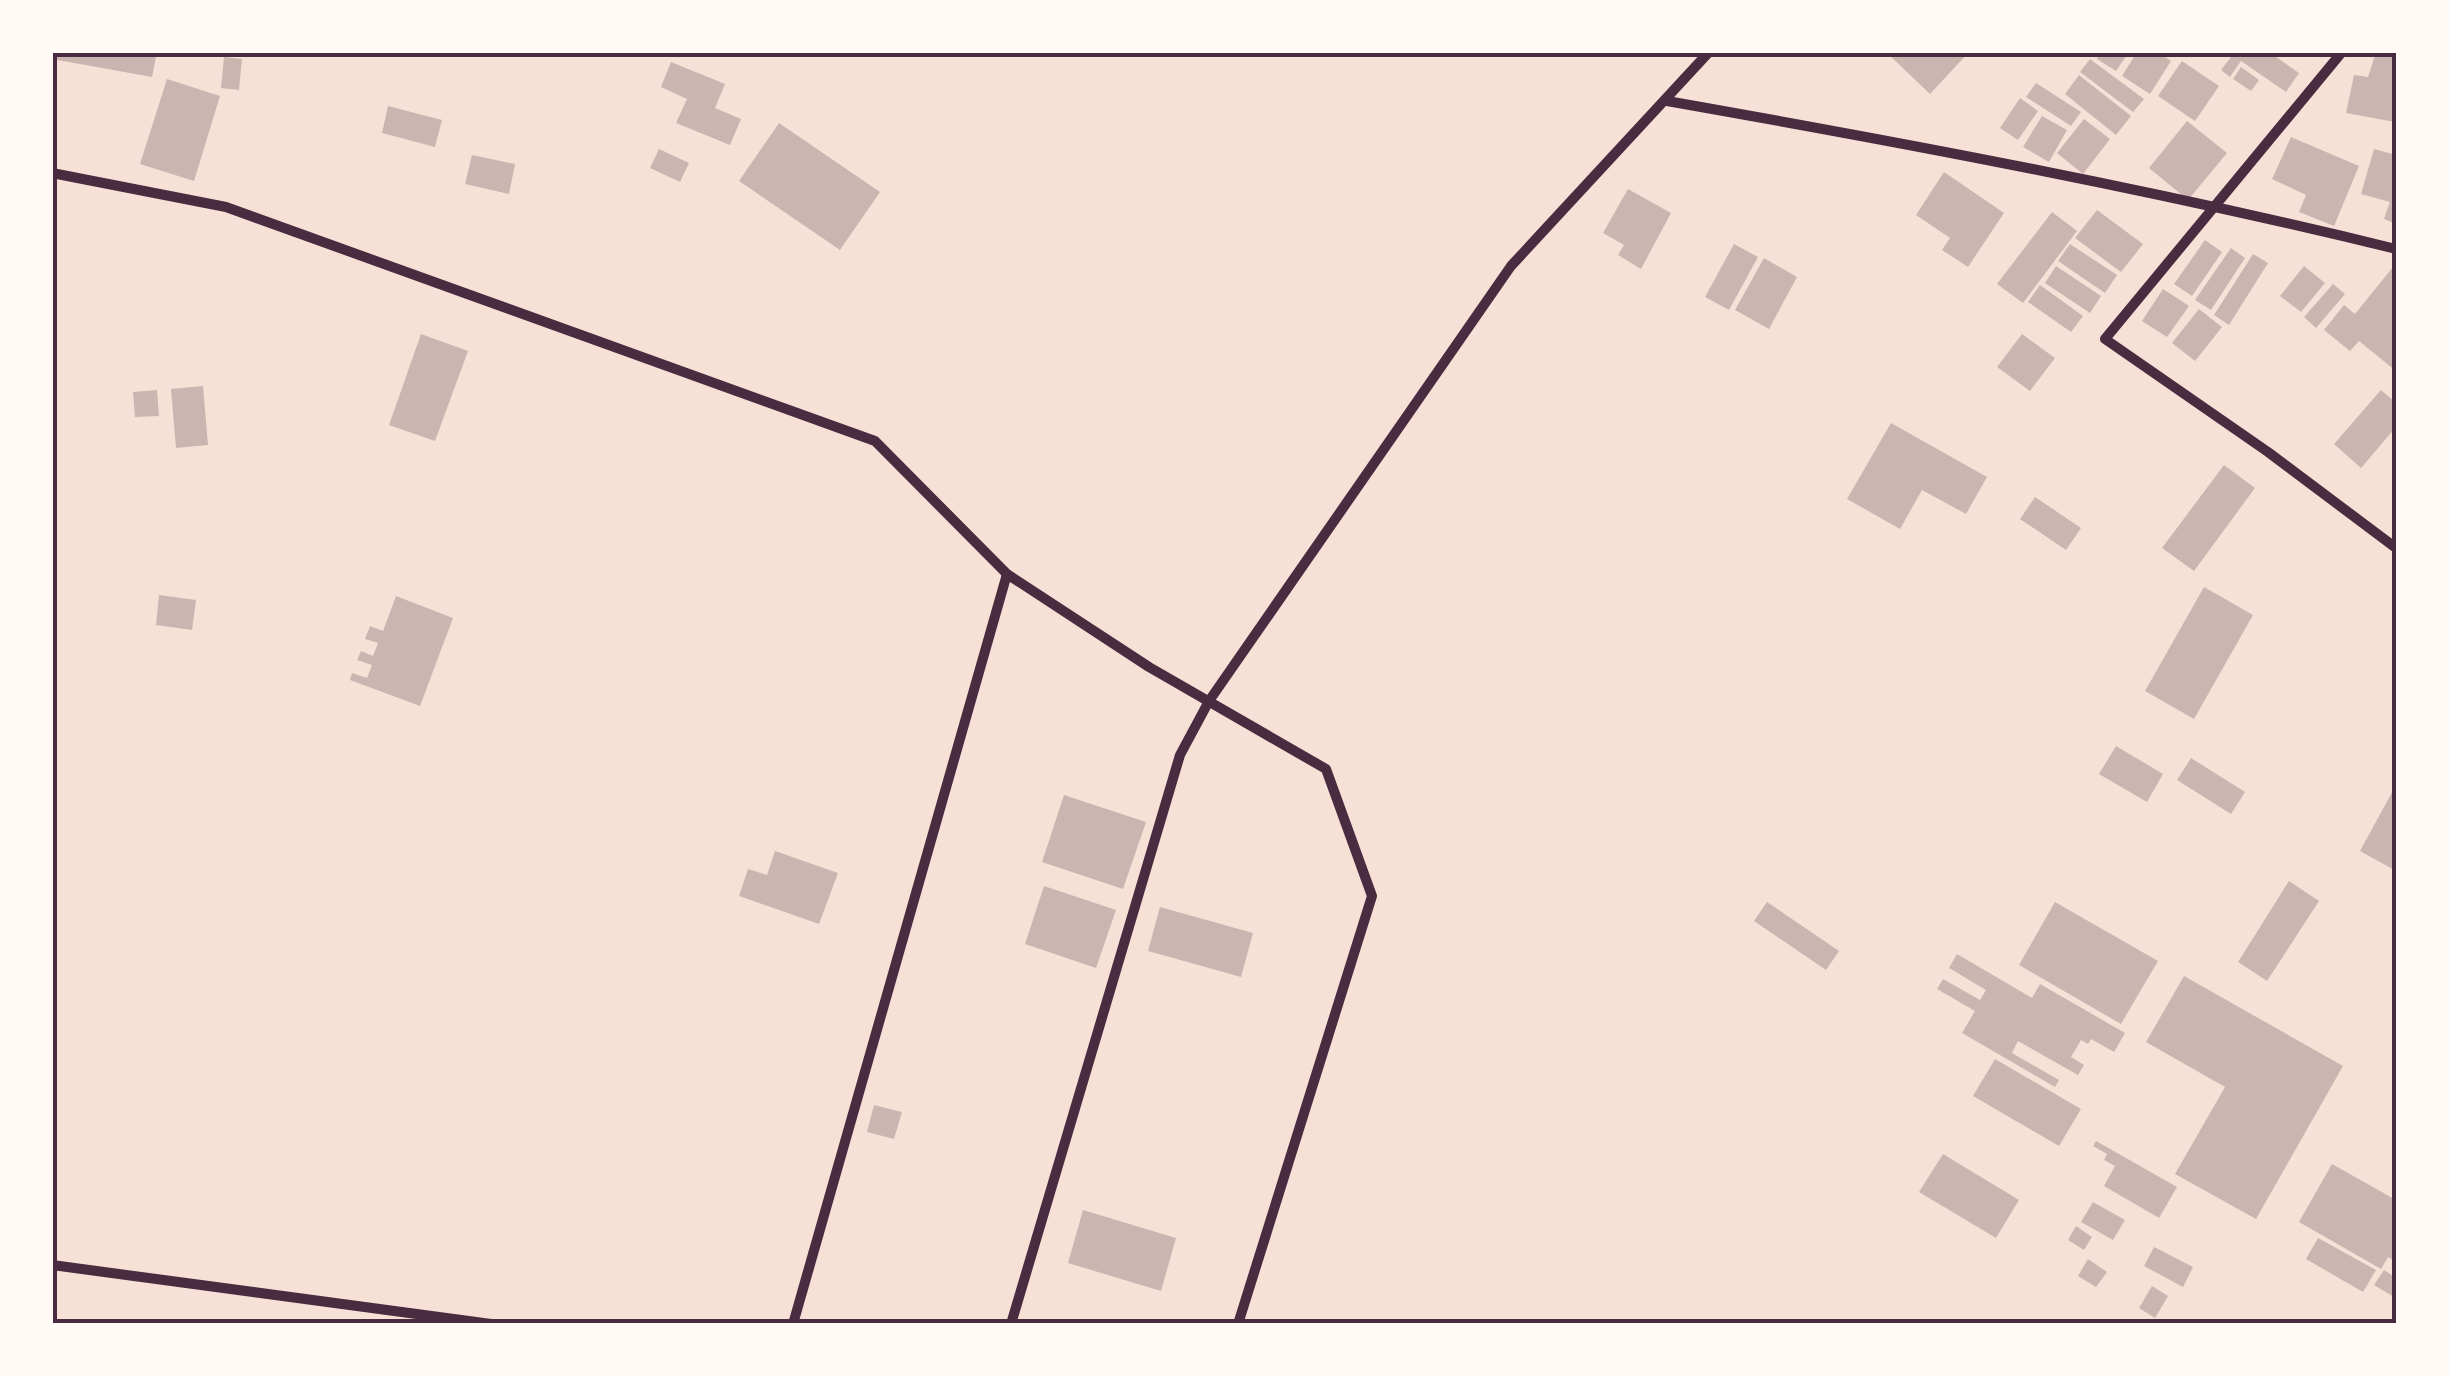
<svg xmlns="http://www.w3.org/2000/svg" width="2449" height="1376" font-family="Arial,sans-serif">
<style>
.building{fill:#ccb4b1}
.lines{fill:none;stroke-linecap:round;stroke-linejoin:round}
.minor{stroke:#4a2c40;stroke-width:10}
.neatline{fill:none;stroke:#4a2c40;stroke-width:4}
</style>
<rect width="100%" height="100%" fill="#f7e1d7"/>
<g class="building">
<path d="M52,52H157L152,77L52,59Z"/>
<path d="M1886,52H1969L1930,94Z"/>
<path d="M2101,52H2129L2116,71L2097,59Z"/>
<path d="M2137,52H2158L2171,61L2150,94L2122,76Z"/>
<path d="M2225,52H2269L2299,73L2286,92L2241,61L2230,77L2221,70L2231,57Z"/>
<path d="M2376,52H2396L2395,122L2346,113L2354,75L2368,77Z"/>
<path d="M224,57L242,59L239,90L221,88Z"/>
<path d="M2090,59L2144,99L2133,112L2080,72Z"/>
<path d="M2182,61L2219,86L2195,121L2158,96Z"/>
<path d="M671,62L725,84L715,108L741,119L730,145L676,123L687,99L661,87Z"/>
<path d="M2241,67L2259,80L2251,91L2233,79Z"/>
<path d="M2079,75L2131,116L2116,135L2065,94Z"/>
<path d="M167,79L220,96L194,181L140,164Z"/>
<path d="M2036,83L2081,112L2071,126L2026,97Z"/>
<path d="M2020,98L2038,111L2018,140L2000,128Z"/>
<path d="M388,106L442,120L435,147L382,133Z"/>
<path d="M2042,116L2067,130L2049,162L2023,147Z"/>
<path d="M2084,119L2110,139L2083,174L2057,153Z"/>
<path d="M2187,121L2227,153L2188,200L2149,168Z"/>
<path d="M779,123L880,192L840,250L739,181Z"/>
<path d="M2291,137L2359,166L2334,226L2299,212L2306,195L2272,179Z"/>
<path d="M659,149L689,163L680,182L650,168Z"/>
<path d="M2374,149L2396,155V224L2384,219L2390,202L2361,194Z"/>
<path d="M472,155L515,164L509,194L465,184Z"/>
<path d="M1944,172L2004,213L1968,267L1942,250L1950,238L1916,215Z"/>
<path d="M1628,189L1671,213L1641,269L1618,255L1624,245L1603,233Z"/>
<path d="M2097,210L2143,244L2121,272L2075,238Z"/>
<path d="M2052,212L2077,231L2023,303L1997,284Z"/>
<path d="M2205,240L2222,252L2192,296L2174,284Z"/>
<path d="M1734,244L1758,257L1729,310L1705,297Z"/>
<path d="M2070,244L2117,275L2105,293L2058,261Z"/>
<path d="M2231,248L2245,258L2211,310L2195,300Z"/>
<path d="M2253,254L2268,263L2229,325L2214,315Z"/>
<path d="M1764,258L1797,277L1769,329L1735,310Z"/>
<path d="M2056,266L2101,296L2090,313L2045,283Z"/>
<path d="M2304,266L2325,283L2301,312L2280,296Z"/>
<path d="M2393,267L2396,271V371L2359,341L2350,351L2324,330L2344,305L2355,314Z"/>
<path d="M2333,284L2345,294L2316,328L2304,317Z"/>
<path d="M2040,285L2083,316L2071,332L2028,302Z"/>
<path d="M2163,289L2189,306L2167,337L2142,321Z"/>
<path d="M2199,309L2222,327L2195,361L2172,343Z"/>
<path d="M421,334L468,351L435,441L389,425Z"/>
<path d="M2022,334L2055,358L2030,391L1997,367Z"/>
<path d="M203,386L208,445L176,448L171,389Z"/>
<path d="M157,390L159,416L135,417L133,392Z"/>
<path d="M2381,390L2396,403V427L2361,468L2334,444Z"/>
<path d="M1891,423L1987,477L1966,514L1922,490L1900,529L1847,499Z"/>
<path d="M2224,465L2255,488L2194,571L2162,548Z"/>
<path d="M2035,497L2081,528L2066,550L2020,519Z"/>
<path d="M2204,587L2253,615L2194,719L2145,691Z"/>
<path d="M159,595L196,600L192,630L156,625Z"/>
<path d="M396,596L453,618L420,706L350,680L352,673L367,678L372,665L357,660L361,651L373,656L378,643L365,639L370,626L383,631Z"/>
<path d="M2116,746L2163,774L2147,802L2099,774Z"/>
<path d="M2191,758L2245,792L2231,814L2177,780Z"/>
<path d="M2396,785V871L2360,851Z"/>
<path d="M1064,795L1146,822L1123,889L1042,862Z"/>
<path d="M775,851L838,873L819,924L739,896L748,869L767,875Z"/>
<path d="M2289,881L2319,901L2267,981L2238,962Z"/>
<path d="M1044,886L1116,910L1096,968L1025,944Z"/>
<path d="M1767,902L1839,951L1826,970L1754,921Z"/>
<path d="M2055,902L2158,961L2121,1024L2019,965Z"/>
<path d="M1160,907L1253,933L1241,977L1148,951Z"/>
<path d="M1957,954L2032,998L2040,984L2125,1033L2114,1052L2091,1039L2088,1044L2081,1040L2071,1057L2084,1065L2078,1075L2018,1041L2012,1053L2059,1080L2055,1087L1962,1033L1975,1011L1937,989L1943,979L1980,1000L1986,990L1949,968Z"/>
<path d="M2184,976L2343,1066L2256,1219L2175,1174L2225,1087L2146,1042Z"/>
<path d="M1995,1059L2081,1109L2059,1146L1973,1096Z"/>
<path d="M874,1105L902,1112L894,1139L867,1132Z"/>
<path d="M2096,1141L2177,1187L2159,1218L2104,1186L2115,1166L2104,1160L2107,1154L2093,1146Z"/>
<path d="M1943,1154L2019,1200L1996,1238L1919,1192Z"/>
<path d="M2332,1164L2396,1200V1262L2388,1257L2381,1269L2299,1222Z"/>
<path d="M2093,1202L2125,1220L2113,1240L2081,1222Z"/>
<path d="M1083,1210L1176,1238L1161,1291L1068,1263Z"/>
<path d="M2076,1226L2092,1237L2084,1250L2068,1240Z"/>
<path d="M2318,1238L2376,1270L2363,1292L2306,1259Z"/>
<path d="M2154,1247L2193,1267L2183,1287L2144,1266Z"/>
<path d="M2088,1259L2107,1272L2096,1287L2078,1276Z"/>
<path d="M2384,1270L2396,1278L2394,1297L2374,1285Z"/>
<path d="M2152,1286L2168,1296L2155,1318L2139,1308Z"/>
</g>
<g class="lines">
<g class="minor">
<path d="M2342,52L2105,339L2268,452L2396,548"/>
<path d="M1667,101C1911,144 2155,190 2396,249"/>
<path d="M52,173L226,207L875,441L1007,574L1149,667L1326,769L1372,896L1238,1324"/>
<path d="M52,1265L491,1324"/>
<path d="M793,1324L1007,574"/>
<path d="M1011,1324L1180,755L1209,701L1511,266L1709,52"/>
</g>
</g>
<rect width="2449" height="1376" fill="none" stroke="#fffaf5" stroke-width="110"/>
<rect x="55" y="55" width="2339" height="1266" class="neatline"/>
</svg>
